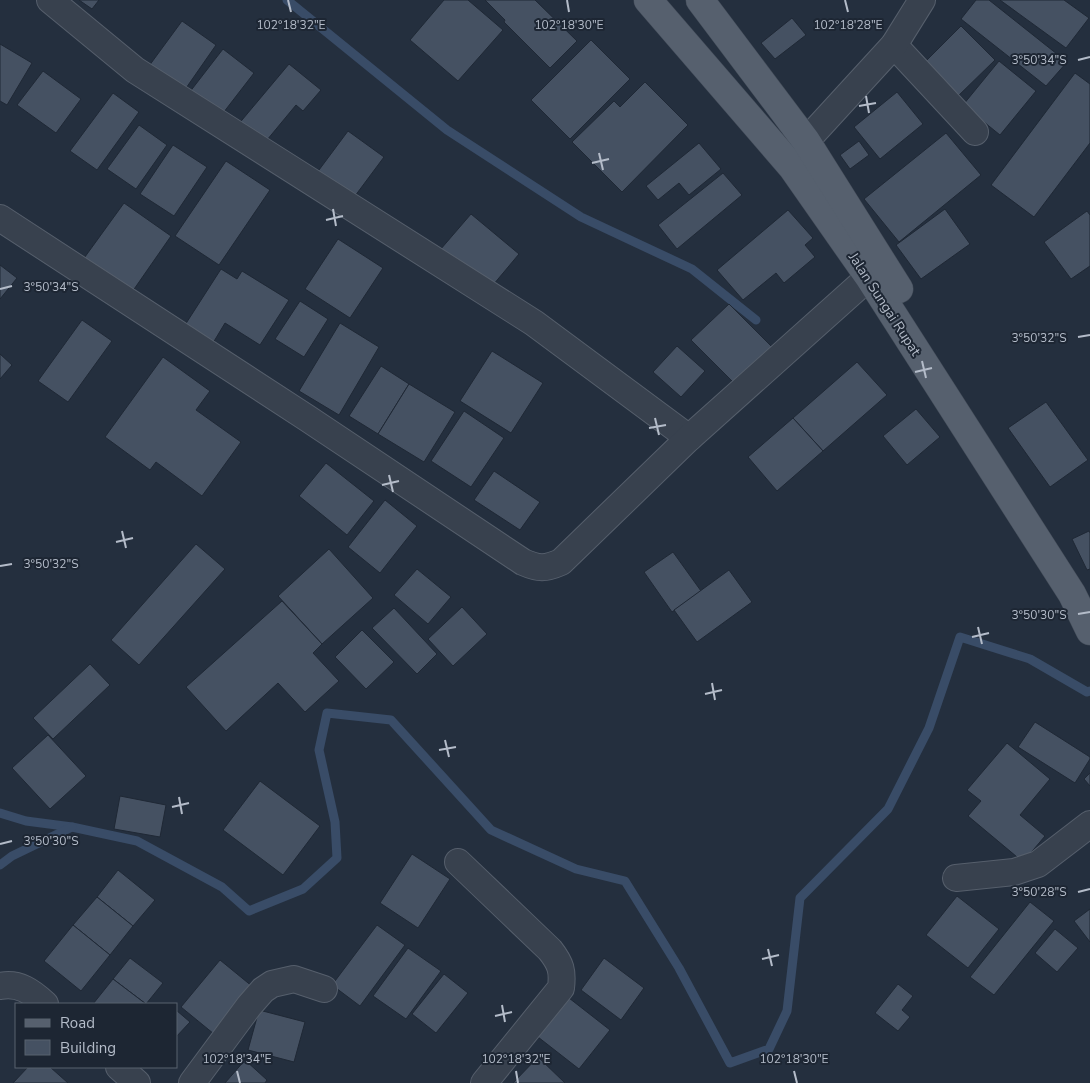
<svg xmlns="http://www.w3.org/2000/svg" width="1090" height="1083" font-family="'Nunito Sans',sans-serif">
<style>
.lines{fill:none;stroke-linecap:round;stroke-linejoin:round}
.stream{stroke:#394c67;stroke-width:9}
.building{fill:#455162;stroke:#1f2835}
.street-casing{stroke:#565f6c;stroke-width:28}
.primary-casing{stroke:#414a57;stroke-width:29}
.street{stroke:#38414e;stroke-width:26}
.primary{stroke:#56606e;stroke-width:28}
.ticks{fill:none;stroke:#b4bcc9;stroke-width:2}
.labels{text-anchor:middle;stroke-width:4;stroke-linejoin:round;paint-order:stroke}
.street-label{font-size:14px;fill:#b4bcc9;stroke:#1d2633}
.ticks-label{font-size:12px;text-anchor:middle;fill:#b4bcc9;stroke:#1d2633;stroke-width:4;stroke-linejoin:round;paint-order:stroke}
</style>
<rect width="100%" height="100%" fill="#242f3e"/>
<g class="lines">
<g class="stream">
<path d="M287,0L447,130L581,217L692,269L756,320"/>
<path d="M0,813L26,821L72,827L137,841L222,887L249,911L303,889L337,858L335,822L319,750L327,713L391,720L491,830L576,869L625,881L679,968L730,1063L769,1049L787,1011L800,898L888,809L929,728L960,637L1030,659L1087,692L1090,691"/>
<path d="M0,865L12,856L72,827"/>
</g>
</g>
<g class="building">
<path d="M79,0H99L92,9Z"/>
<path d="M444,0H468L503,30L458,81L410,40Z"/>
<path d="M485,0H535L577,41L550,68L504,22L505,20Z"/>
<path d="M976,0H989L1067,62L1046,86L961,19Z"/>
<path d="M1000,0H1064L1089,18L1066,48Z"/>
<path d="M792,18L806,35L775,59L761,43Z"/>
<path d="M182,21L216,45L184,91L149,66Z"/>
<path d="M961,26L995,60L955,99L922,65Z"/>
<path d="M591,40L630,79L570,139L531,100Z"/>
<path d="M0,44L32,63L7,105L0,101Z"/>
<path d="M223,49L254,73L220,117L189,93Z"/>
<path d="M999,61L1036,91L1000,135L963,105Z"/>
<path d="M289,64L321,90L303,111L296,105L262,146L237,126Z"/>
<path d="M43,71L81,99L56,133L17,105Z"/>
<path d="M1075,73L1090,84V143L1034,217L991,185Z"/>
<path d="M645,82L688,125L622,192L572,142L614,101L620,107Z"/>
<path d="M897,92L923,124L880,159L854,127Z"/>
<path d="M113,93L139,112L97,170L70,151Z"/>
<path d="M139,125L167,145L136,189L107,169Z"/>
<path d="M348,131L384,157L352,200L316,174Z"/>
<path d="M946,133L981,175L899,242L864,199Z"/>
<path d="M859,141L869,155L850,169L840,155Z"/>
<path d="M699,143L721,169L689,195L679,183L658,200L646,186Z"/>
<path d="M173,145L207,167L174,216L140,194Z"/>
<path d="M226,161L270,190L219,265L175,236Z"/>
<path d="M723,173L742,195L677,249L658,225Z"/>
<path d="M124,203L171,236L130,295L82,261Z"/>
<path d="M945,209L970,244L921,279L896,245Z"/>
<path d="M788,210L813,238L805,245L815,257L784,283L776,273L743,300L717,270Z"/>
<path d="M1087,211L1090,215V266L1071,279L1044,242Z"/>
<path d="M471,214L519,254L488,291L440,250Z"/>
<path d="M338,239L383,268L350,318L305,289Z"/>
<path d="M0,265L17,278L0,299Z"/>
<path d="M221,269L237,279L242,271L289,300L260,345L225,323L213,343L185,325Z"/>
<path d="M300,301L328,319L304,357L275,339Z"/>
<path d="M729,304L774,349L737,386L691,340Z"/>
<path d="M82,320L112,341L68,402L38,381Z"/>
<path d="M340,323L379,347L339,415L299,391Z"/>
<path d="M677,346L705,371L681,397L653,372Z"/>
<path d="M492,351L543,383L511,433L460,401Z"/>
<path d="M0,354L12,365L0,379Z"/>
<path d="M163,357L210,391L196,410L241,442L202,496L156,462L150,470L105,437Z"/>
<path d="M857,362L887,395L823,451L793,418Z"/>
<path d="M381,366L409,384L378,434L349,416Z"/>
<path d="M409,384L455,412L424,462L378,434Z"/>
<path d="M1046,402L1088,460L1050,487L1008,428Z"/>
<path d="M916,409L940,437L907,465L883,436Z"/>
<path d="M464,411L504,438L471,487L431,461Z"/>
<path d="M793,418L823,451L777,491L748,457Z"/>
<path d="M326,463L374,501L347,535L299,496Z"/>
<path d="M494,471L540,502L520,530L474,500Z"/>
<path d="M385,500L417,526L380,573L348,547Z"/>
<path d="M1089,531L1090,533V569L1087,570L1072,539Z"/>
<path d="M196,544L225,569L139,665L111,640Z"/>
<path d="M329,549L373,598L322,644L278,596Z"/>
<path d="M673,552L701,591L672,612L644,572Z"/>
<path d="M417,569L451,597L428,624L394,595Z"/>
<path d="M729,570L752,602L697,642L674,610Z"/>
<path d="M282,601L322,644L313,653L339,681L305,712L278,683L226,731L186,687Z"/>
<path d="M462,607L487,634L453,666L428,639Z"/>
<path d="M394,608L437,654L417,674L372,628Z"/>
<path d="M362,630L394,662L366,689L335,657Z"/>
<path d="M90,664L110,685L53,739L33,718Z"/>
<path d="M1035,722L1090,757V759L1075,783L1018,747Z"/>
<path d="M48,735L86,776L50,809L12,768Z"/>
<path d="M1007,743L1050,779L1020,815L1045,836L1023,862L968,816L981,801L967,790Z"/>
<path d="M1090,773V786L1084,779Z"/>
<path d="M260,781L320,826L283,875L223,830Z"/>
<path d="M120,796L166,805L160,837L114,829Z"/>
<path d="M412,854L450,879L418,928L380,903Z"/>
<path d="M118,870L155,900L133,926L97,897Z"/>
<path d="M957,896L999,929L968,968L926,935Z"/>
<path d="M97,897L133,926L110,955L73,925Z"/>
<path d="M1030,902L1054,921L994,995L970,977Z"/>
<path d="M1090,909V942L1074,921Z"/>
<path d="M73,925L110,955L81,991L44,961Z"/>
<path d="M377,925L405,945L360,1006L332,985Z"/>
<path d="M1055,929L1078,948L1057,972L1035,953Z"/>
<path d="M408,948L441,971L406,1019L373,996Z"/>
<path d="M130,958L163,983L146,1004L113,979Z"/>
<path d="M604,958L644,988L621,1020L581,990Z"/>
<path d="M220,960L253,987L214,1034L181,1007Z"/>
<path d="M444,974L468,993L436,1033L412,1014Z"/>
<path d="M113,979L146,1004H93Z"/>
<path d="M898,984L913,996L902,1010L910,1017L898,1031L875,1013Z"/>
<path d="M569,998L610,1030L579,1069L538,1037Z"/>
<path d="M176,1010L190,1022L176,1037Z"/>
<path d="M259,1010L305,1022L294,1062L248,1050Z"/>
<path d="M538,1057L565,1083H513Z"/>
<path d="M245,1060L267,1080L265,1083H225Z"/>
<path d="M28,1067H50L68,1083H13Z"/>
</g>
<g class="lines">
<g class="street-casing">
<g id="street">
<path d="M50,0L135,70L534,323L689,438"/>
<path d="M894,45L975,132"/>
<path d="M796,160L806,141L894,45L922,0"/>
<path d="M0,218L307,418L523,562C539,569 545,569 561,562L689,438L869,277L885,267"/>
<path d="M458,862L550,950C561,964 563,971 561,988L484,1083"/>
<path d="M956,878L1014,872L1038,864L1090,824"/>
<path d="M0,986C19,982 32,992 45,1004"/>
<path d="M119,1067L137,1083"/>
<path d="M192,1083L249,1006L263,990L272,984L294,979L324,989"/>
</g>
</g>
<g class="primary-casing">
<g id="primary">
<path d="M648,0L792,167L869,277L1072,594L1090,631"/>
<path d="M700,0L806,141L899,289"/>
</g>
</g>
<use href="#street" class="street"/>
<use href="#primary" class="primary"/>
</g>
<path class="ticks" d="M288,0L291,12M567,0L569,12M845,0L848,12M1078,60L1090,57M866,96L869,113M859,106L876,103M599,153L603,170M592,163L609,159M333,209L336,226M326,220L343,216M0,289L12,286M1078,337L1090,335M922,361L926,378M915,372L932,368M655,418L659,435M649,428L666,425M389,475L393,492M382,485L399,481M122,531L126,548M116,542L133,538M0,566L12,564M1078,614L1090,612M978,627L982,644M972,637L989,633M712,683L715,700M705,694L722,690M445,740L449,757M439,750L456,747M179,797L182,814M172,807L189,803M0,844L12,841M1078,892L1090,889M768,949L772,966M762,959L779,955M502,1005L505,1022M495,1016L512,1012M237,1071L240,1083M516,1071L518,1083M794,1071L797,1083"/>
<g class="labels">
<g class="street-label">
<text transform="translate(885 304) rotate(57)" y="5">Jalan Sungai Rupat</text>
</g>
</g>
<g class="ticks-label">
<text x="291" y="29">102°18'32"E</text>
<text x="569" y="29">102°18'30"E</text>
<text x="848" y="29">102°18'28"E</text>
<text x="1039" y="64">3°50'34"S</text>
<text x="51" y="291">3°50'34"S</text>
<text x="1039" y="342">3°50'32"S</text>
<text x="51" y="568">3°50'32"S</text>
<text x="1039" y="619">3°50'30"S</text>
<text x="51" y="845">3°50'30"S</text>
<text x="1039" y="896">3°50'28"S</text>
<text x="237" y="1063">102°18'34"E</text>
<text x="516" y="1063">102°18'32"E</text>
<text x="794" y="1063">102°18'30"E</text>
</g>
<rect x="15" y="1003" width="162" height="65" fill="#1d2633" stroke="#59626f"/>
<rect x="25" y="1019" width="25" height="8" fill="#56606e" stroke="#59626f"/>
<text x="60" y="1028" font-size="15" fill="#b4bcc9">Road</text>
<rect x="25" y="1040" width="25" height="15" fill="#455162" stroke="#59626f"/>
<text x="60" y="1053" font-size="15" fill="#b4bcc9">Building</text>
</svg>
